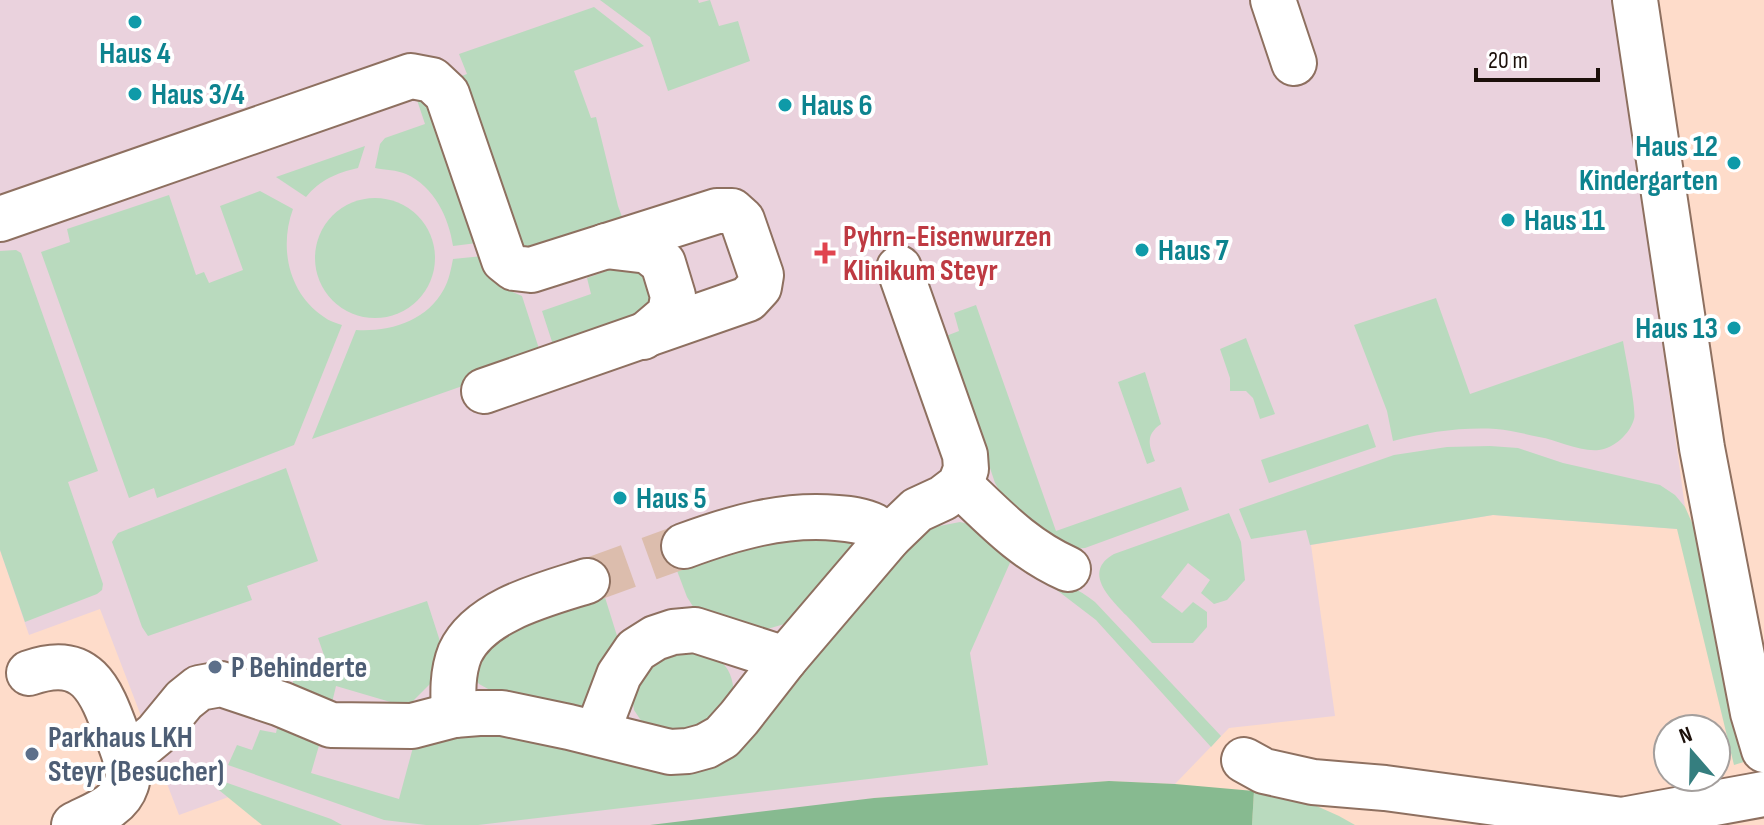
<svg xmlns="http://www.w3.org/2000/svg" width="1764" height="825" font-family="'Sofia Sans Condensed',sans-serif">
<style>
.medical{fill:#ead2dd}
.green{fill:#b9dabe}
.forest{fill:#87ba90}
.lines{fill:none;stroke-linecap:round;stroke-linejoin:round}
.minor-tunnel{stroke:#dcbdad;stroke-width:44;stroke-dasharray:44 22;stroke-linecap:butt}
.minor-casing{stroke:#8e7060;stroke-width:48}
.minor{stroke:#fff;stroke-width:44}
.culture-dot{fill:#0f9aa8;stroke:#fff;stroke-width:3}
.health-dot{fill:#e0444e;stroke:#fff;stroke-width:3}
.service-dot{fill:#5c6f8a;stroke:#fff;stroke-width:3}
.labels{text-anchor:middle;stroke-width:8;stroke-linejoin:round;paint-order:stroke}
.culture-label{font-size:30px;font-weight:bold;fill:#0d838f;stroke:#fff;text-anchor:start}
.health-label{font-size:30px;font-weight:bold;fill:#be3a42;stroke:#fff;text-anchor:start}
.service-label{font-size:30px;font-weight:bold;fill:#4e5e75;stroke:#fff;text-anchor:start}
</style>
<rect width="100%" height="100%" fill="#fedcca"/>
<path class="medical" d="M0,0H1615L1685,507L1678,529L1493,515L1311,545L1335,716L1229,728L1175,784L1109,781L874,798L694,825H309L234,795L179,815L100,609L29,635L0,550Z"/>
<g class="green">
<path d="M600,0H698L699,3L710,0L719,26L738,21L750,61L668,91L650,37Z"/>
<path d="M594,7L644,46L574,71L591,118L596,117L618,206L624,222L519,256L456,78L467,74L459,54Z"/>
<path d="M416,97L427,98L477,243L453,246C449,218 434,186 406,174C397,170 385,170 375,168L380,144L385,138L425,124Z"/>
<path d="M365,146L358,168C336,173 320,180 306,197L276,177Z"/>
<path d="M260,191L293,209C279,247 288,293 324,317C329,321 336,323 342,325L294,445L157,498L154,488L129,498L41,252L70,242L67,229L169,195L196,275L204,272L209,283L243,270L220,206Z"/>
<circle cx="375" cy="258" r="60"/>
<path d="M16,250L21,253L98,471L68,482L103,584L102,590L97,594L25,622L0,550V251Z"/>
<path d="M483,256C493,280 497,286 522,296L542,358L312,439L356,330C390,332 427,321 444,289C449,280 451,269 453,259Z"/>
<path d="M612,269C619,269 627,268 633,270C656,275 652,299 650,316L556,354L542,311L591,294L587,278Z"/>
<path d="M1436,298L1470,394L1623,341C1625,354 1637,411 1634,419C1630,434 1614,448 1599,450C1579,452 1558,440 1539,437C1525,434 1510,430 1496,429C1462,427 1427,432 1393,441L1387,411L1354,325Z"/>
<path d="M976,305L1056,531L1181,487L1189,510L1085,548L1068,549L1052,544L1005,500L995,483L946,336L959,331L954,313Z"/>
<path d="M1246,338L1275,414L1260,419L1253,398L1246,391H1230V378L1220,349Z"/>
<path d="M1145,372L1161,424C1145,435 1149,445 1155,461L1147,464L1118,382Z"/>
<path d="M1368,424L1376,447L1269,483L1261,460Z"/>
<path d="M1490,446L1518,448L1563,463L1660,485L1675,495L1685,507L1693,525L1747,761L1734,765L1677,529L1493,515L1310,545L1306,530L1251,539L1239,509L1394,455L1447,447Z"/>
<path d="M286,468L318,561L247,586L252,600L148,636L142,627L112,542L118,533Z"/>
<path d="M1229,513L1241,542L1245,580L1227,600L1214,604L1201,593L1210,580L1188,563L1161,597L1182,613L1193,602L1207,612V627L1193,643H1152C1143,634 1135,624 1126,615C1110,598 1082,572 1114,554Z"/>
<path d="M960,522L973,525L1013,556L970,653L988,765L478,825H426L384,820L228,765L237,745L252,750L260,730L276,733L279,719L323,732L311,773L399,799L415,740L492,731L668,765L924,529Z"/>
<path d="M849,536L855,544L788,623L760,631L694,608L687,597L676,568L745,537Z"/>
<path d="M1041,578C1062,583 1078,588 1095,602L1221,736L1211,747L1096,620Z"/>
<path d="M603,591L618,639L585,715L490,690L479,684L473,674L489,637Z"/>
<path d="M427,601L448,666L410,704L404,706L336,686L330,711L293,701V672L326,661L318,638Z"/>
<path d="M684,647C714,656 733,659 734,696L704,732H655L642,722L634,710L632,697L644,668Z"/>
<path d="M219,780L331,819L342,825H262L214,786Z"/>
<path d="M1254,791H1283L1339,816L1355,825H1252Z"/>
</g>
<path class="forest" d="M1109,781L1175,784L1254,791L1252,825H650L874,798Z"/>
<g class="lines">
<path class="minor-tunnel" d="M587,581L684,546"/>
<g class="minor-casing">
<g id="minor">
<path d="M1273,0L1294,63"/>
<path d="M1635,0L1702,448L1753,713L1764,750"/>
<path d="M0,219L411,76L432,80L447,94L504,260L514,268L531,270L717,211H732L742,220L761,275L759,287L748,299L484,391"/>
<path d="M606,246L648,251L663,263L673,296L670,314L643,337"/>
<path d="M960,485C995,518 1023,549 1068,569"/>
<path d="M684,546C733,528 783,513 837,518C850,519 862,520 874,526C879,529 884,534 889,537"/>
<path d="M29,673C88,652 101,691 118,737C123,752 132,769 126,785C119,807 93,815 74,825"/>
<path d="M454,715C453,694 452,673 460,653C480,610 546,594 587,581"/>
<path d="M597,733L619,675L636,650L655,638L673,632L695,630L785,659"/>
<path d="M126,759L156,734L184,700L199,688L221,684L281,704L331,725L412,726L454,715L479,713H502L569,727L670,752L688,751L706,746L722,737L739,718L785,659L889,537L917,510L943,498L960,485L966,469L965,455L899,268"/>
<path d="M1244,760L1264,771L1313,782L1385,788L1622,820L1764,794"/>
</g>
</g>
<use href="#minor" class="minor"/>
</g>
<g class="culture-dot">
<circle cx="135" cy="22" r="8"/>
<circle cx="135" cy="94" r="8"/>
<circle cx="785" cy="105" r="8"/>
<circle cx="1734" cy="163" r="8"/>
<circle cx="1508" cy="220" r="8"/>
<circle cx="1142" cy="250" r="8"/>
<circle cx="1734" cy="328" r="8"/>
<circle cx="620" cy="498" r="8"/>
</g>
<path class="health-dot" d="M821 241h8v8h8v8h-8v8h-8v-8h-8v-8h8z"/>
<g class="service-dot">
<circle cx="215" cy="667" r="8"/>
<circle cx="32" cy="754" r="8"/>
</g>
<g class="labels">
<g class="culture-label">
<text x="135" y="63" text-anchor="middle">Haus 4</text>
<text x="151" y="104">Haus 3/4</text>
<text x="801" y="115">Haus 6</text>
<text x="1718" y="156" text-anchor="end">Haus 12<tspan x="1718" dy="34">Kindergarten</tspan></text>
<text x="1524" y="230">Haus 11</text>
<text x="1158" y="260">Haus 7</text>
<text x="1718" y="338" text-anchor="end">Haus 13</text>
<text x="636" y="508">Haus 5</text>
</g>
<g class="health-label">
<text x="843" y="246">Pyhrn-Eisenwurzen<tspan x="843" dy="34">Klinikum Steyr</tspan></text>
</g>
<g class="service-label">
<text x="231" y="677">P Behinderte</text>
<text x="48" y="747">Parkhaus LKH<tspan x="48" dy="34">Steyr (Besucher)</tspan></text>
</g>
</g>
<g transform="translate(1692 753) rotate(340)"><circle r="38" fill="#ffffff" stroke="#a49f9d" stroke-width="2"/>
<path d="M0-6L14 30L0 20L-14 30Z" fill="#357e7f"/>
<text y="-12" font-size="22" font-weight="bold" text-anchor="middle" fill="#1c100a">N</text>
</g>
<path d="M1476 68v12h122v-12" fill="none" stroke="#1c100a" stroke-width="4"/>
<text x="1488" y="68" font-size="24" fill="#1c100a" stroke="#ffffff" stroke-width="6" paint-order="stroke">20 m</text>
</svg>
